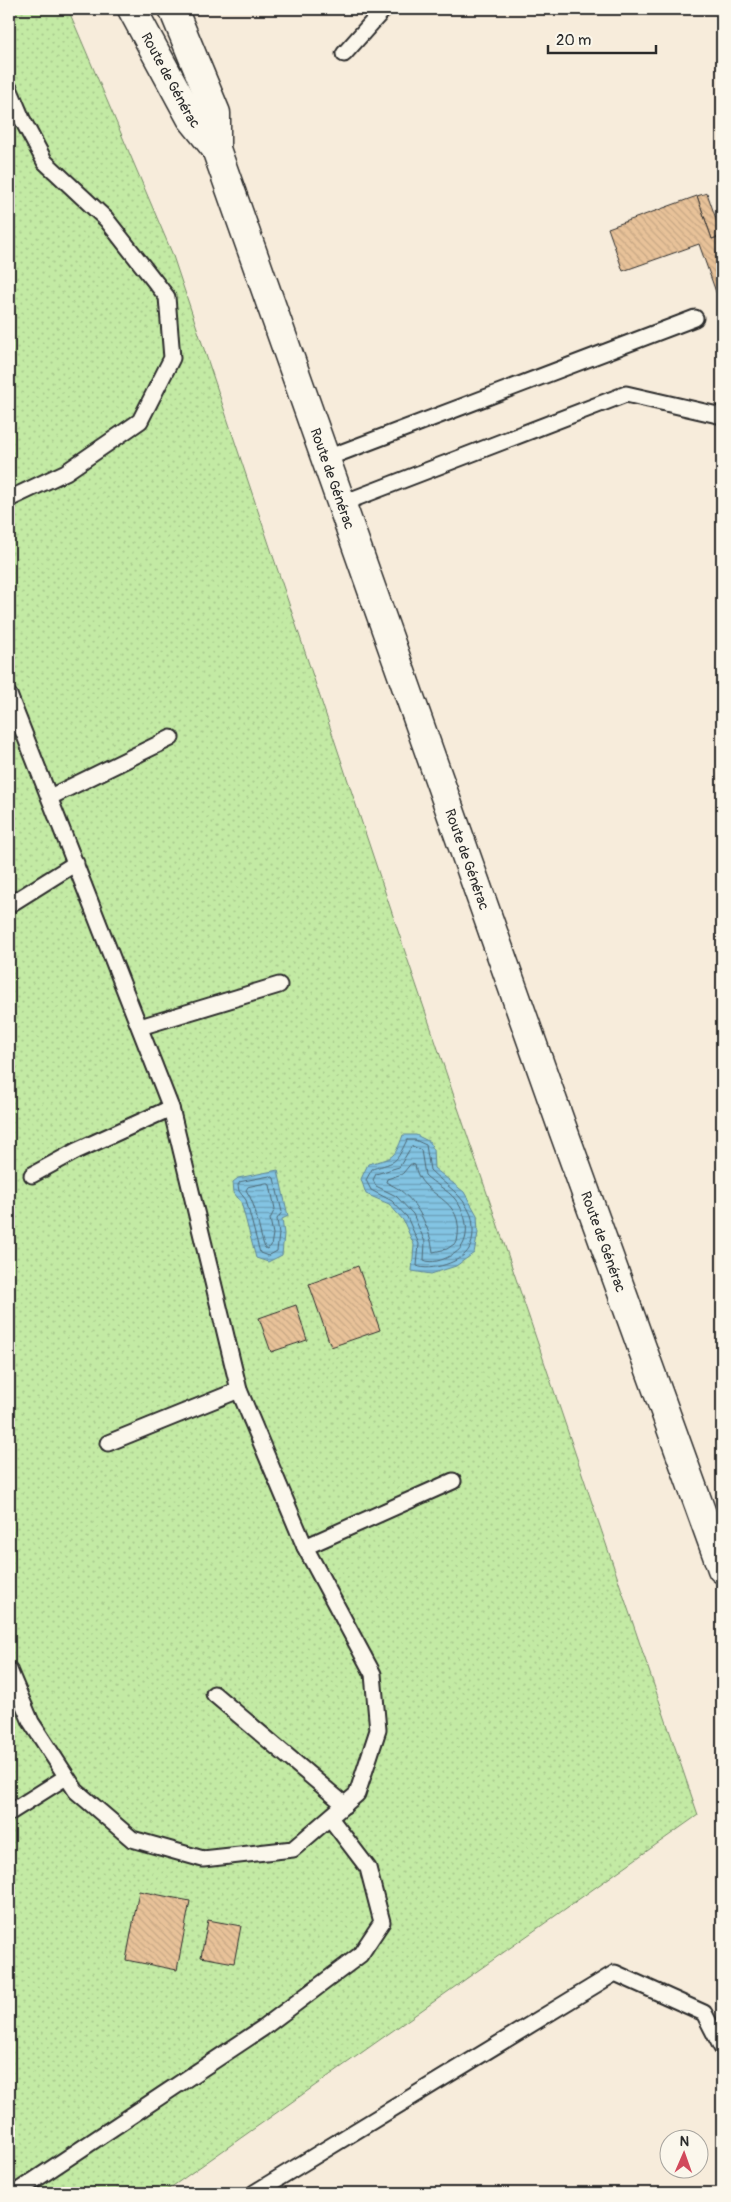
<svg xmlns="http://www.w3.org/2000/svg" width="731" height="2202" font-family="Pangolin,sans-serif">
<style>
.grass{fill:url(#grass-dots);stroke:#778a68}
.water{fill:url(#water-rules);stroke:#608799}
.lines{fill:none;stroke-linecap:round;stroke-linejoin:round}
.shore{stroke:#4e6875;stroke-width:1}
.building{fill:url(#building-back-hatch);stroke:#2b2b2b}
.lane-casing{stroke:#2b2b2b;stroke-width:19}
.secondary-casing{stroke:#2b2b2b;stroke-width:31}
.lane{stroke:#fbf7ec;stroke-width:15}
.secondary{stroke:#fbf7ec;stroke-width:28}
.labels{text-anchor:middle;stroke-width:5;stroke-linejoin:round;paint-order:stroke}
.street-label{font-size:14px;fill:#2b2b2b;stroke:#fbf7ec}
</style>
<defs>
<pattern id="grass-dots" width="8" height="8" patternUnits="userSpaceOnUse" patternTransform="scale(1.25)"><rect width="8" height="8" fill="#c3eaa4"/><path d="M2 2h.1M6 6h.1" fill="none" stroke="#a8c98d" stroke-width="1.8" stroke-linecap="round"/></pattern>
<pattern id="water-rules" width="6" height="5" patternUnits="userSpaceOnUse" patternTransform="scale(1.25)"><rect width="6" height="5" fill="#83c4e3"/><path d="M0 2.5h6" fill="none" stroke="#6b9fb8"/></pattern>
<pattern id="building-back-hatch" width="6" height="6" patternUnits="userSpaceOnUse" patternTransform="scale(1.25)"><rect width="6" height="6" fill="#e8c299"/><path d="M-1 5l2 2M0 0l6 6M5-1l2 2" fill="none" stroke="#c7a784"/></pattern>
</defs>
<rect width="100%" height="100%" fill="#f7ecdb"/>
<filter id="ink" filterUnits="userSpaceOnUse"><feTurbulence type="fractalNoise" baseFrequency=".02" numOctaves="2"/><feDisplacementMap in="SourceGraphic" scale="10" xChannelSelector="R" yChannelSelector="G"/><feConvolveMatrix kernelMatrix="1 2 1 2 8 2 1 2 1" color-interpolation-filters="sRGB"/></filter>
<g filter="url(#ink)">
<path class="grass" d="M9,9H68L172,253L401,940L698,1815L163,2193H9Z"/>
<g class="water">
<path d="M403,1135H416L430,1142L433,1149L434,1168L464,1192L477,1215L478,1233L474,1253L456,1266L431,1274L412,1271L414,1245L403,1220L389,1204L366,1194L361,1179L368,1164C392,1158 394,1160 403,1135Z"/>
<path d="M278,1170L288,1216L282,1219L284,1234L282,1255L268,1262L256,1258L241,1202L234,1193L233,1182L238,1178Z"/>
</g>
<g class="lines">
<g class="shore">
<path d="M407,1140H415L426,1145L430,1170C446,1186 462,1193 471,1215C474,1224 474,1241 469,1249C462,1262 430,1272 417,1266L419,1244L407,1217L392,1201L371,1190L366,1180L372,1169C398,1161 395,1164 407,1140Z"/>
<path d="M412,1146L421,1150L425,1175C434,1184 448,1190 455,1199C469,1216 473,1246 450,1256C443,1260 431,1264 424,1260L425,1242L413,1214L396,1196L376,1186L373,1180L376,1174L399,1167Z"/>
<path d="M411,1164L415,1165C420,1200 467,1194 457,1242L447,1249L433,1252C430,1229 419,1205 400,1190C396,1187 391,1185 386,1182L387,1179L402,1174Z"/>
<path d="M271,1176L274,1178L282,1212L277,1219L279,1234L277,1251L268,1256L260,1253L246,1200L239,1191L238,1185L240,1182Z"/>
<path d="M267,1183L270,1185L275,1209L270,1219L273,1234L271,1246L267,1249L265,1248C257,1228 258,1208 246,1190L248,1187Z"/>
</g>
</g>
<g class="building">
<path d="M707,193L722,236L712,239L697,196Z"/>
<path d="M697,196L712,239L722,236V309L699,244L623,271L608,228Z"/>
<path d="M358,1266L380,1330L331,1347L309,1284Z"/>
<path d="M296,1305L307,1340L271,1352L259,1318Z"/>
<path d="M139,1891L190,1901L177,1970L126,1960Z"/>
<path d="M208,1920L241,1926L234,1963L201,1957Z"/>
</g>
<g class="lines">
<g class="lane-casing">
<g id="lane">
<path d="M344,54L384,9"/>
<path d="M9,88L22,119L45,162L106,219L167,297L172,358L140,421L66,472L9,499"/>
<path d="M327,458L695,318"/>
<path d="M343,503L626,394L722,416"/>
<path d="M9,695L171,1108L239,1390L305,1547L373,1674L378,1730L357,1794L293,1849L203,1859L132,1839L76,1791L31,1722L9,1670"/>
<path d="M50,797L171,738"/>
<path d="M9,905L76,863"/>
<path d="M140,1027L279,985"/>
<path d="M32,1175L76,1151L171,1108"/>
<path d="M108,1443L239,1390"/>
<path d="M305,1547L453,1481"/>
<path d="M214,1694L345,1805"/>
<path d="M9,1813L66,1777"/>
<path d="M15,2193L263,2028L360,1955L382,1922L368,1868L330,1818"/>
<path d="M254,2193L615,1973L704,2013L722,2048"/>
</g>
</g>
<g class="secondary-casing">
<g id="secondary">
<path id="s1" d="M132,9L191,118L216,149"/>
<path id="s2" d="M173,9L216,113V149L562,1127L722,1569"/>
</g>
</g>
<use href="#lane" class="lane"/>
<use href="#secondary" class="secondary"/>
</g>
</g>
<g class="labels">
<g class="street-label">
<text dy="5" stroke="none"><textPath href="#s1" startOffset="81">Route de Générac</textPath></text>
<text dy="5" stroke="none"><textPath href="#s2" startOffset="498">Route de Générac</textPath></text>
<text dy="5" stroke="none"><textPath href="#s2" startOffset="902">Route de Générac</textPath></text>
<text dy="5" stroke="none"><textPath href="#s2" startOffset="1308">Route de Générac</textPath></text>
</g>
</g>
<rect width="731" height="2202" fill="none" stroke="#fbf7ec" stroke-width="30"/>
<rect x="15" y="15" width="701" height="2172" fill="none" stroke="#2b2b2b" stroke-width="2" filter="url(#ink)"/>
<g transform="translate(684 2154) rotate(2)"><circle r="24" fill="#fbf7ec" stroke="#a8a59f"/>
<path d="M0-4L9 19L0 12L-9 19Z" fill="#d1495b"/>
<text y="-8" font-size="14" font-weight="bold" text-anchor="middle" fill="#2b2b2b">N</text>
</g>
<path d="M548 45v8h108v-8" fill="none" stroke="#2b2b2b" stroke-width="2.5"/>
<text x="556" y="45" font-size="15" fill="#2b2b2b" stroke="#fbf7ec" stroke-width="4" paint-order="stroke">20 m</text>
</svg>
